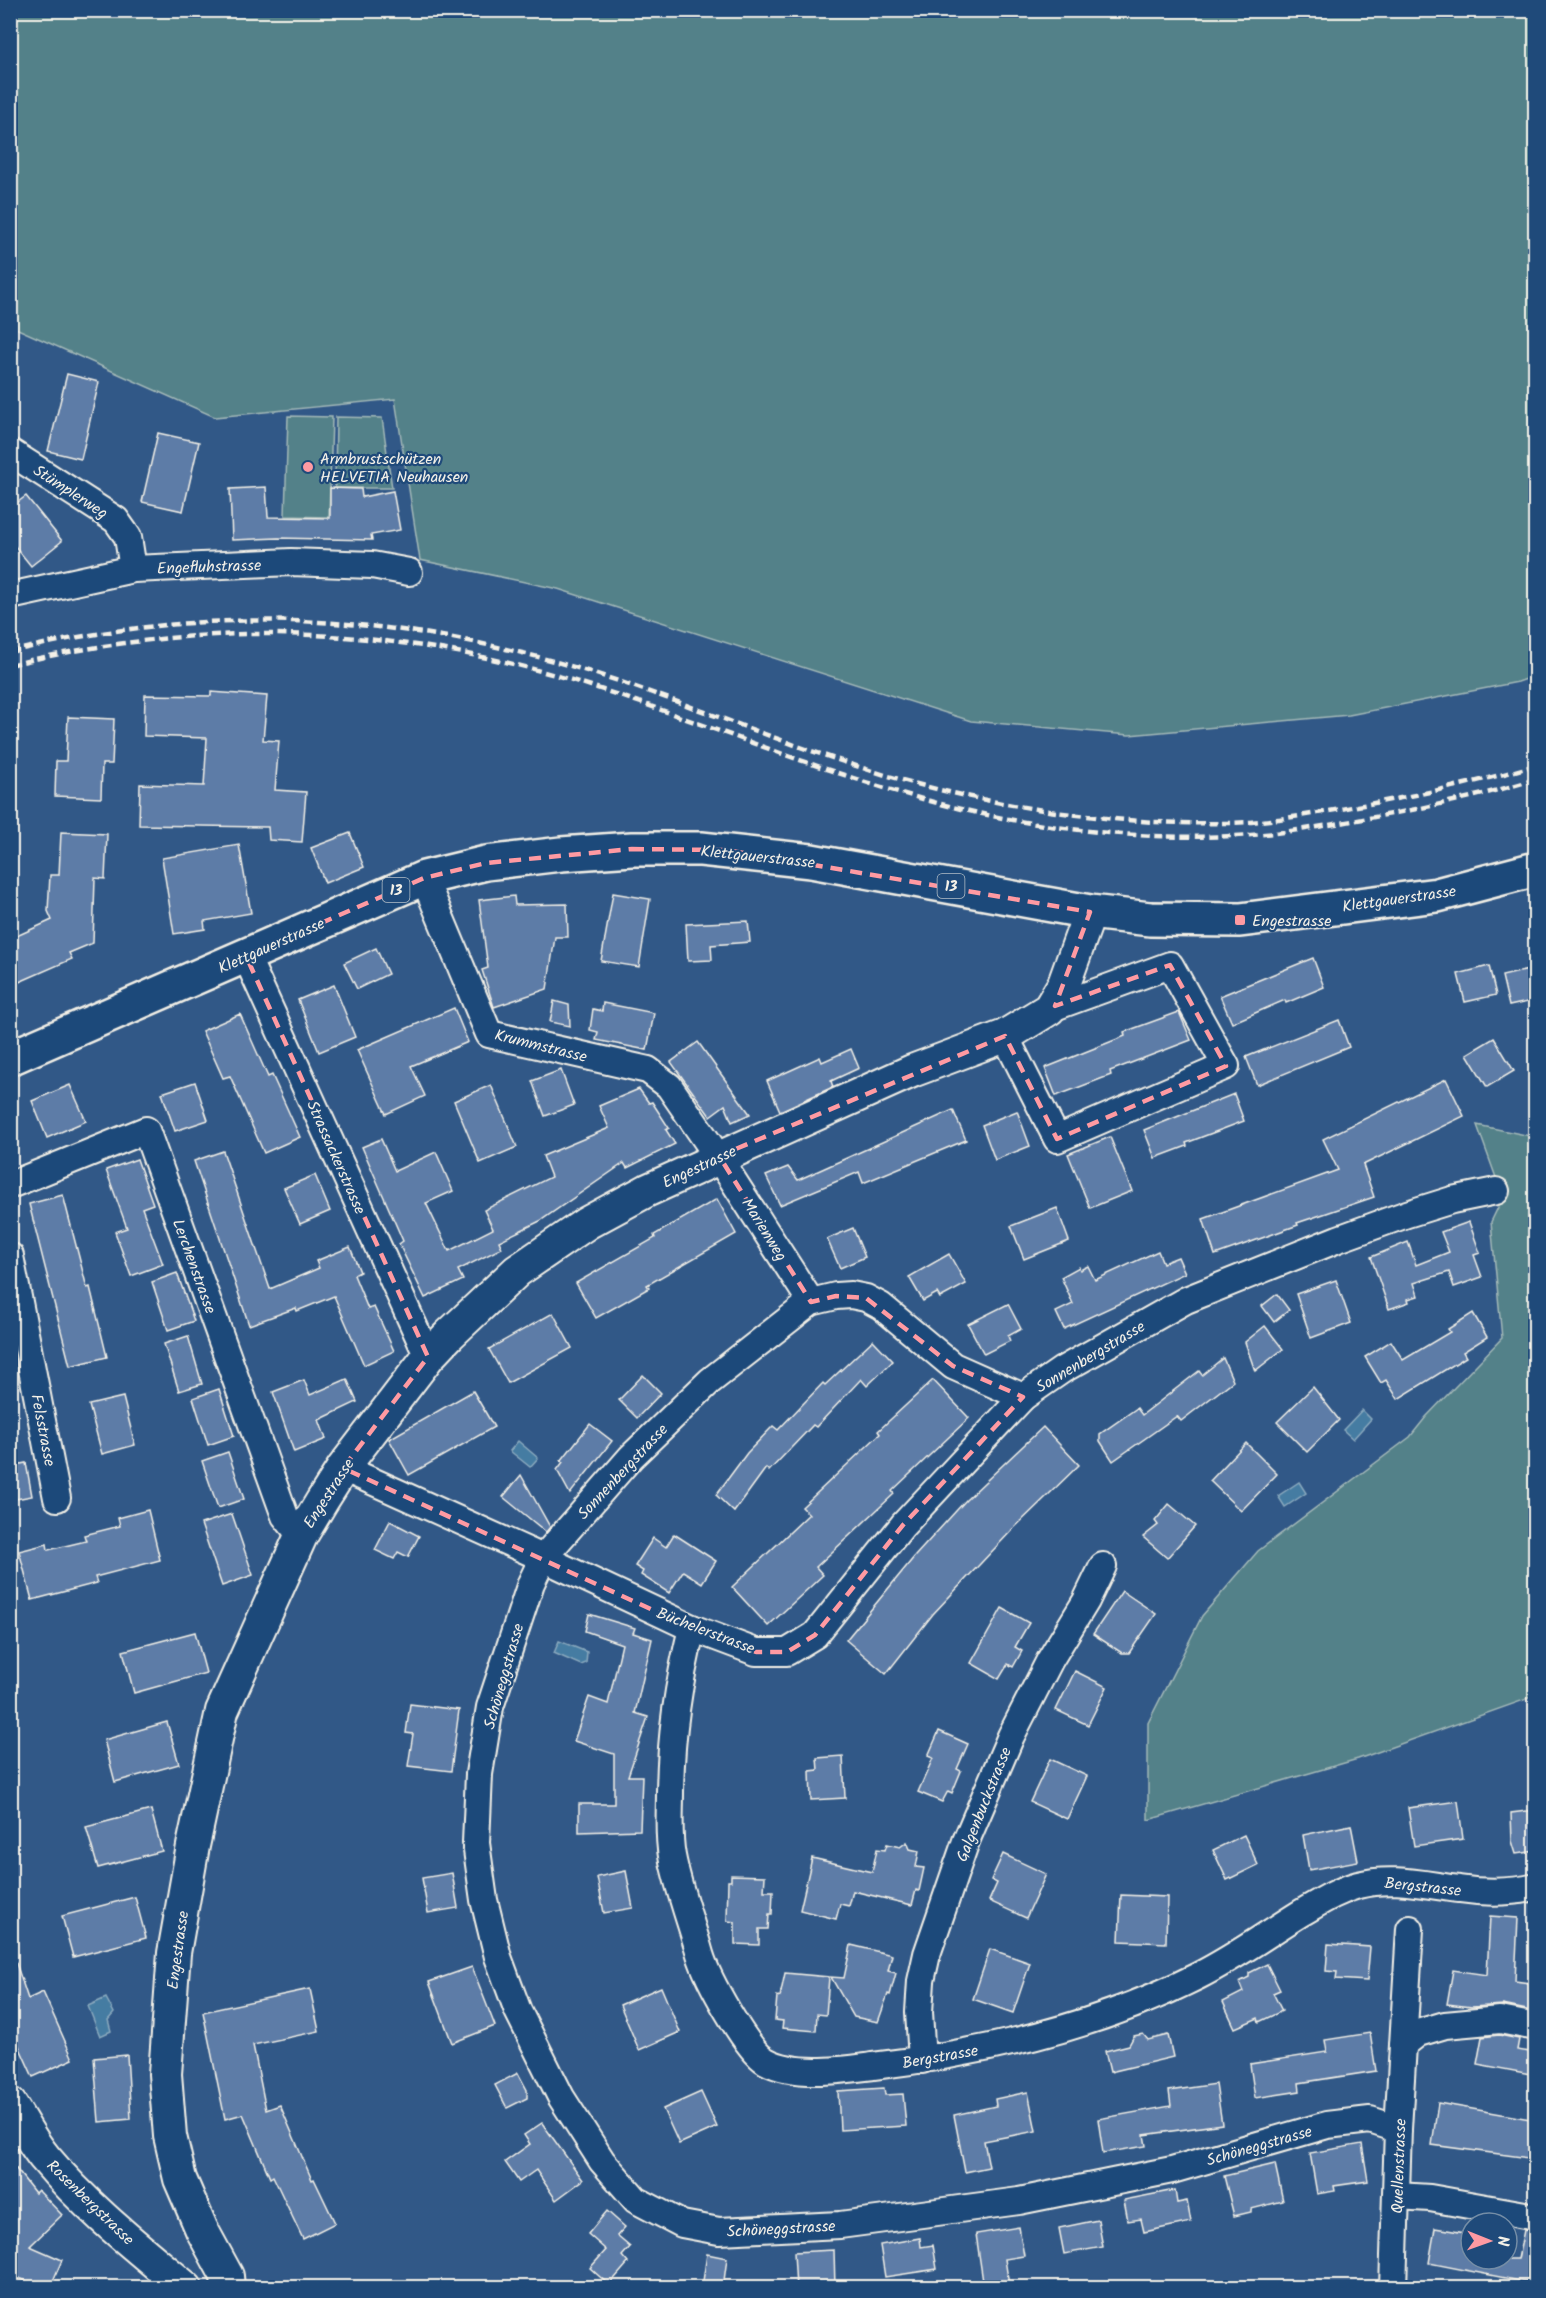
<svg xmlns="http://www.w3.org/2000/svg" width="1546" height="2298" font-family="Kalam,sans-serif">
<style>
.green{fill:#538189;stroke:#a4b9b8;stroke-width:1.5}
.water{fill:#457ba2;stroke:#8baabe;stroke-width:1.5}
.building{fill:#5d7ba7;stroke:#f4f1e8;stroke-width:1.5}
.lines{fill:none;stroke-linecap:round;stroke-linejoin:round}
.minor-casing{stroke:#f4f1e8;stroke-width:30}
.tertiary-casing{stroke:#f4f1e8;stroke-width:36}
.primary-casing{stroke:#f4f1e8;stroke-width:38}
.minor{stroke:#1f4a7a;stroke-width:26}
.tertiary{stroke:#1f4a7a;stroke-width:32}
.primary{stroke:#1f4a7a;stroke-width:33}
.rail{stroke:#f4f1e8;stroke-width:4.5;stroke-dasharray:9 4.5;stroke-linecap:butt}
.marked{fill:none;stroke:#ff9aa2;stroke-width:4.5;stroke-dasharray:12 8;stroke-linejoin:round}
.poi-dot{fill:#ff9aa2;stroke:#1f4a7a;stroke-width:2}
.labels{text-anchor:middle;stroke-width:4.5;stroke-linejoin:round;paint-order:stroke}
.shield{fill:#1f4a7a;stroke:#b4bfc7;stroke-width:1.5}
.shield-label{font-size:15px;font-weight:bold;fill:#f4f1e8}
.poi-label{font-size:16px;fill:#f4f1e8;stroke:#1f4a7a;text-anchor:start}
.street-label{font-size:16px;fill:#f4f1e8;stroke:#1f4a7a}
</style>
<rect width="100%" height="100%" fill="#315887"/>
<filter id="ink" filterUnits="userSpaceOnUse"><feTurbulence type="fractalNoise" baseFrequency=".0167" numOctaves="2"/><feDisplacementMap in="SourceGraphic" scale="12" xChannelSelector="R" yChannelSelector="G"/><feConvolveMatrix kernelMatrix="1 2 1 2 8 2 1 2 1" color-interpolation-filters="sRGB"/></filter>
<g filter="url(#ink)">
<g class="green">
<path d="M11,10L1535,11V676L1518,682L1349,715L1129,735L971,721L558,589L420,560L395,399L215,417L11,326Z"/>
<path d="M288,416L332,417L329,517L285,516Z"/>
<path d="M336,417L382,418L392,488H335Z"/>
<path d="M1477,1125L1535,1137V1696L1358,1759L1148,1820V1723L1202,1616L1258,1551L1410,1437L1426,1417L1502,1338L1491,1222L1503,1197Z"/>
</g>
<g class="water">
<path d="M1362,1410L1371,1419L1353,1439L1343,1430Z"/>
<path d="M518,1441L538,1458L530,1467L510,1451Z"/>
<path d="M1299,1482L1306,1493L1285,1507L1278,1496Z"/>
<path d="M559,1641L587,1652L586,1663L581,1665L554,1653Z"/>
<path d="M106,1998L114,2013L108,2020L111,2031L100,2036L88,2006Z"/>
</g>
<g class="building">
<path d="M67,374L99,382L81,459L48,451Z"/>
<path d="M158,433L199,442L183,511L142,502Z"/>
<path d="M266,487L268,517L330,518V488L361,489L362,497L393,491L400,530L371,535L372,540L278,538L232,540L230,489Z"/>
<path d="M26,496L62,541L31,566L10,540V508Z"/>
<path d="M211,692L267,696L263,740L279,741L275,790L306,792L302,842L269,840L268,827L139,825L140,784L204,786L207,738L144,736L145,695L211,696Z"/>
<path d="M68,717L114,719L112,764H102L101,798L55,796L56,761H66Z"/>
<path d="M61,832L107,834L105,879L95,878L93,943L69,953L72,959L10,986V939L52,920L48,911L50,875H59Z"/>
<path d="M350,833L364,867L325,883L311,848Z"/>
<path d="M239,845L251,913L204,921L205,929L174,934L162,858Z"/>
<path d="M613,893L650,899L639,967L601,961Z"/>
<path d="M514,896L515,905L567,904L568,937H555L547,989L494,1007L482,970L488,968L479,900Z"/>
<path d="M748,921L750,942L711,945L712,960L688,961L686,924Z"/>
<path d="M376,948L388,974L357,989L344,963Z"/>
<path d="M1313,958L1324,987L1286,1003L1285,1000L1232,1023L1220,996Z"/>
<path d="M1489,966L1496,995L1465,1002L1458,974Z"/>
<path d="M1533,969L1536,1000L1509,1006L1502,976Z"/>
<path d="M334,985L355,1037L319,1052L298,1000Z"/>
<path d="M554,1001L569,1005L570,1026L550,1022Z"/>
<path d="M603,1003L654,1013L647,1050L596,1040L598,1032L590,1030L593,1009L602,1011Z"/>
<path d="M454,1008L468,1042L411,1066L425,1096L386,1114L357,1050Z"/>
<path d="M1179,1012L1191,1040L1110,1071L1111,1075L1056,1096L1045,1068L1125,1036L1124,1032Z"/>
<path d="M240,1014L268,1077L272,1075L300,1137L264,1153L230,1076L223,1078L202,1031Z"/>
<path d="M1339,1020L1349,1047L1257,1085L1246,1057Z"/>
<path d="M1494,1038L1514,1071L1487,1087L1467,1054Z"/>
<path d="M698,1042L718,1070L750,1114L732,1122L725,1105L710,1116L671,1062Z"/>
<path d="M851,1049L859,1068L831,1081L833,1087L780,1111L767,1081L820,1057L822,1062Z"/>
<path d="M561,1070L574,1105L545,1116L532,1081Z"/>
<path d="M1446,1079L1464,1116L1363,1165L1374,1197L1297,1223L1298,1225L1215,1255L1203,1219L1338,1170L1323,1139Z"/>
<path d="M195,1082L208,1120L175,1131L162,1093Z"/>
<path d="M70,1085L86,1121L47,1138L32,1101Z"/>
<path d="M491,1085L517,1147L480,1163L454,1101Z"/>
<path d="M639,1089L649,1103L652,1102L669,1128L666,1130L675,1144L627,1168L624,1163L540,1221L499,1241L502,1248L458,1270L463,1280L425,1298L399,1244L403,1241L362,1147L381,1139L395,1171L436,1152L453,1191L426,1203L449,1251L493,1229L484,1210L551,1177L543,1156L609,1128L599,1106Z"/>
<path d="M1234,1094L1244,1121L1186,1143L1187,1146L1155,1158L1144,1130Z"/>
<path d="M953,1110L966,1140L863,1183L859,1172L780,1205L766,1176L788,1167L798,1180Z"/>
<path d="M1017,1111L1030,1146L995,1160L982,1125Z"/>
<path d="M1110,1137L1132,1191L1090,1208L1068,1154Z"/>
<path d="M223,1151L270,1289L319,1268L316,1261L350,1247L360,1272L354,1275L368,1309L374,1307L394,1351L364,1365L334,1296L297,1311L296,1308L249,1325L194,1161Z"/>
<path d="M137,1159L153,1204L142,1208L163,1264L131,1276L115,1232L127,1228L106,1170Z"/>
<path d="M315,1175L330,1211L300,1224L284,1188Z"/>
<path d="M63,1195L87,1288L90,1287L107,1357L70,1366L29,1204Z"/>
<path d="M717,1199L736,1234L647,1285L649,1288L596,1318L576,1283L655,1238L654,1235Z"/>
<path d="M1057,1208L1069,1241L1024,1259L1011,1226Z"/>
<path d="M1469,1222L1480,1253L1474,1255L1482,1277L1454,1287L1449,1272L1414,1283L1418,1296L1408,1299L1409,1302L1389,1309L1371,1257L1408,1242L1416,1265L1449,1252L1441,1232Z"/>
<path d="M853,1228L865,1257L840,1268L827,1239Z"/>
<path d="M1158,1251L1163,1263L1178,1257L1185,1273L1064,1329L1056,1312L1073,1304L1061,1277L1079,1267L1080,1270L1088,1266L1095,1280Z"/>
<path d="M949,1254L966,1284L940,1298L937,1293L923,1301L909,1277Z"/>
<path d="M177,1273L194,1321L168,1330L152,1282Z"/>
<path d="M1336,1280L1351,1323L1311,1338L1296,1294Z"/>
<path d="M1277,1294L1289,1310L1274,1322L1262,1306Z"/>
<path d="M1008,1304L1021,1329L1008,1336L1010,1341L984,1354L968,1324Z"/>
<path d="M553,1313L572,1348L508,1383L489,1349Z"/>
<path d="M1473,1313L1487,1337L1463,1352L1466,1357L1398,1399L1386,1380L1381,1383L1365,1357L1391,1341L1403,1360L1450,1332L1448,1329Z"/>
<path d="M1265,1326L1283,1349L1255,1371L1245,1342Z"/>
<path d="M188,1336L202,1384L179,1391L164,1344Z"/>
<path d="M873,1340L893,1361L867,1386L861,1379L816,1427L813,1425L769,1471L766,1468L734,1512L716,1495L747,1453L773,1426L778,1430L823,1383L825,1385Z"/>
<path d="M1223,1358L1233,1381L1181,1421L1177,1416L1113,1461L1100,1441V1434L1137,1408L1142,1415L1199,1371L1202,1375Z"/>
<path d="M643,1375L661,1393L637,1418L619,1400Z"/>
<path d="M347,1379L357,1402L319,1420L326,1439L294,1452L273,1392L304,1380L310,1395Z"/>
<path d="M933,1380L969,1418L892,1491L894,1494L816,1567L823,1575L768,1626L732,1587L809,1514L802,1507L880,1434L878,1431Z"/>
<path d="M1313,1387L1339,1420L1307,1452L1277,1422Z"/>
<path d="M219,1389L234,1436L208,1445L193,1398Z"/>
<path d="M473,1391L494,1427L409,1475L389,1439Z"/>
<path d="M123,1397L135,1445L102,1454L89,1405Z"/>
<path d="M590,1424L612,1441L570,1494L557,1470L563,1462L561,1461Z"/>
<path d="M1043,1427L1079,1465L1013,1529L933,1614L886,1674L846,1640L915,1556L966,1500Z"/>
<path d="M1246,1443L1277,1474L1241,1511L1210,1481Z"/>
<path d="M228,1452L244,1499L218,1508L202,1461Z"/>
<path d="M26,1463L32,1496L10,1500V1466Z"/>
<path d="M521,1475L550,1527L546,1532L503,1497Z"/>
<path d="M1169,1504L1195,1526L1167,1558L1143,1537L1158,1525L1155,1521Z"/>
<path d="M148,1510L160,1560L95,1577L97,1583L32,1600L19,1551L47,1544L48,1550L86,1541L84,1535L120,1526L118,1518Z"/>
<path d="M232,1514L253,1575L222,1586L201,1524Z"/>
<path d="M390,1521L419,1536L408,1557L398,1552L394,1559L375,1550Z"/>
<path d="M674,1534L716,1561L702,1583L683,1571L669,1593L641,1575L643,1571L635,1566L653,1538L666,1547Z"/>
<path d="M1122,1591L1156,1614L1129,1653H1122L1093,1634Z"/>
<path d="M1002,1608L1029,1623L1015,1647L1022,1651L1013,1667L1008,1664L999,1679L971,1663Z"/>
<path d="M589,1614L635,1628L633,1633L652,1639L635,1713L648,1717L628,1776H642L640,1830L579,1832V1804H614V1754L574,1741L589,1697L608,1704L622,1644L585,1631Z"/>
<path d="M195,1632L206,1673L134,1693L123,1651Z"/>
<path d="M1075,1671L1107,1687L1088,1725L1056,1710Z"/>
<path d="M410,1704L459,1710L451,1771L408,1766L413,1734L406,1733Z"/>
<path d="M167,1722L179,1764L115,1782L104,1740Z"/>
<path d="M939,1731L968,1744L957,1769L961,1771L952,1793L948,1791L942,1802L918,1792L933,1758L928,1756Z"/>
<path d="M843,1756L845,1798L811,1800L810,1771L818,1770L817,1758Z"/>
<path d="M1050,1759L1087,1776L1067,1819L1030,1802Z"/>
<path d="M1458,1801L1463,1839L1414,1846L1408,1808Z"/>
<path d="M151,1810L162,1851L98,1868L86,1827Z"/>
<path d="M1536,1810V1851L1516,1854L1512,1841L1511,1813Z"/>
<path d="M1351,1825L1358,1861L1309,1870L1303,1835Z"/>
<path d="M1244,1835L1258,1865L1227,1880L1213,1850Z"/>
<path d="M907,1842L910,1849L919,1851L916,1867L924,1868L919,1891L916,1890L912,1905L853,1891L849,1906L840,1904L836,1919L800,1910L812,1858L872,1872L877,1849L885,1850L887,1844L900,1847Z"/>
<path d="M1003,1854L1046,1874L1026,1918L989,1901L997,1883L991,1880Z"/>
<path d="M626,1871L633,1908L604,1913L597,1877Z"/>
<path d="M452,1873L458,1908L428,1913L422,1878Z"/>
<path d="M731,1875L765,1876L764,1891H773L772,1914H769L768,1929H759V1945L735,1944V1922L727,1921L728,1881H731Z"/>
<path d="M1121,1895L1167,1897L1166,1943L1119,1941Z"/>
<path d="M135,1897L146,1938L73,1957L62,1916Z"/>
<path d="M1490,1916L1518,1918L1515,1981L1536,1984V2012L1503,2005L1472,2007L1447,2004L1453,1970L1487,1975Z"/>
<path d="M1328,1944L1370,1947L1367,1981L1336,1979L1337,1972L1326,1971Z"/>
<path d="M851,1945L892,1955L888,1971L896,1973L890,1995L888,1994L878,2022L854,2017L831,1977L844,1978Z"/>
<path d="M990,1949L1030,1963L1013,2013L973,1999Z"/>
<path d="M14,1957L28,1999L43,1992L73,2059L33,2077L10,2026V1958Z"/>
<path d="M1267,1964L1280,1990L1273,1993L1282,2011L1259,2022L1258,2018L1235,2028L1223,2002L1243,1992L1239,1982L1249,1977V1973Z"/>
<path d="M472,1967L495,2026L452,2043L429,1982Z"/>
<path d="M785,1973L829,1977L826,2015L817,2014L816,2031L782,2028L783,2021L775,2020L777,1996L780,1997Z"/>
<path d="M661,1987L680,2032L639,2050L620,2005Z"/>
<path d="M310,1989L319,2031L253,2045L266,2110L280,2105L312,2180L314,2179L335,2223L303,2239L273,2176L270,2178L243,2114L225,2119L203,2012Z"/>
<path d="M1370,2033L1376,2071L1299,2083L1300,2091L1255,2098L1250,2064L1327,2052L1325,2040Z"/>
<path d="M1143,2034L1148,2040L1168,2035L1173,2057L1110,2072L1105,2051L1129,2045L1134,2036Z"/>
<path d="M1499,2035L1519,2039L1517,2050L1536,2053V2075L1477,2064L1482,2037Z"/>
<path d="M127,2055L131,2119L99,2122L94,2058Z"/>
<path d="M518,2073L527,2090V2098L507,2108L495,2085Z"/>
<path d="M1216,2084L1222,2124L1144,2135L1146,2146L1103,2153L1098,2119L1171,2106L1169,2091Z"/>
<path d="M884,2088L885,2095L903,2094L906,2126L840,2130L838,2091Z"/>
<path d="M701,2092L717,2127L679,2144L663,2109Z"/>
<path d="M1028,2092L1036,2131L984,2141L989,2167L965,2172L954,2115L996,2106L995,2099Z"/>
<path d="M1438,2103L1536,2120V2159L1432,2145Z"/>
<path d="M542,2123L583,2180L556,2200L536,2170L519,2182L505,2162L530,2144L524,2135Z"/>
<path d="M1362,2144L1368,2181L1334,2186L1335,2191L1317,2194L1310,2153Z"/>
<path d="M10,2161L35,2193L38,2190L62,2215L30,2246L62,2260L50,2288H42L10,2274Z"/>
<path d="M1275,2164L1283,2201L1251,2209V2212L1234,2216L1224,2176Z"/>
<path d="M1175,2190L1177,2203L1187,2201L1191,2222L1144,2232L1141,2219L1128,2221L1124,2200Z"/>
<path d="M607,2211L625,2227L617,2236L630,2247L622,2256L628,2263L609,2285L590,2268L606,2250L588,2234Z"/>
<path d="M1098,2220L1103,2247L1064,2254L1059,2228Z"/>
<path d="M1019,2227L1024,2256L1005,2259L1009,2285L984,2288L976,2234Z"/>
<path d="M1435,2228L1471,2234V2259H1518L1524,2230L1536,2232V2284L1429,2263Z"/>
<path d="M920,2238L921,2247L933,2245L937,2269L885,2277L880,2245Z"/>
<path d="M834,2250L835,2288H796L794,2252Z"/>
<path d="M707,2254L727,2258L723,2288H702Z"/>
</g>
<g class="lines">
<g class="minor-casing">
<g id="minor">
<path d="M10,452L116,520L128,537L133,569"/>
<path d="M10,596L133,569L291,562L372,565L409,572"/>
<path d="M424,878L489,1034L648,1070L669,1086L718,1157L811,1302"/>
<path d="M246,956L428,1357"/>
<path d="M1005,1036L1057,1139L1226,1066L1170,965L1049,1009"/>
<path d="M10,1185L146,1130L285,1516L301,1536"/>
<path d="M10,1256L57,1498"/>
<path d="M1023,1397L953,1366L881,1306L866,1298L851,1295L836,1296L811,1302L710,1381L631,1457L543,1558L531,1583L490,1707L479,1774L476,1843L484,1900L498,1957L518,2011L561,2097L602,2161L636,2200L682,2224L719,2231L840,2225L1019,2201L1172,2170L1327,2125L1370,2120L1398,2129"/>
<path d="M343,1468L543,1558L692,1628L756,1652H787L815,1635L903,1525L1023,1397L1062,1370L1186,1300L1338,1239L1407,1214L1452,1200L1496,1191"/>
<path d="M692,1628C678,1686 671,1732 670,1792C670,1813 668,1835 672,1856C678,1888 691,1922 700,1954C707,1978 746,2049 766,2061C795,2077 842,2070 873,2066C985,2053 1097,2027 1198,1976C1234,1958 1267,1934 1301,1913C1320,1902 1337,1891 1358,1885C1392,1876 1425,1885 1459,1889C1485,1893 1510,1893 1536,1887"/>
<path d="M1403,2045L1410,1929"/>
<path d="M922,2060L919,2012L921,1981L927,1954L966,1841L1011,1736L1050,1660L1086,1601L1103,1566"/>
<path d="M1397,2196L1430,2198L1536,2217"/>
<path d="M1393,2288L1398,2129L1403,2045L1418,2033L1445,2025L1500,2020L1536,2027"/>
</g>
</g>
<g class="tertiary-casing">
<g id="tertiary">
<path d="M10,2104C22,2122 32,2143 46,2159C86,2207 138,2248 186,2288"/>
<path d="M228,2288L227,2276L202,2230L180,2179L170,2136L165,2074L174,1953L193,1846L222,1711L301,1536L322,1501L343,1468L428,1357L449,1335L517,1271L587,1223L648,1190L912,1071L1005,1036L1049,1009L1064,984L1090,912"/>
</g>
</g>
<g class="primary-casing">
<path id="primary" d="M10,1058L424,878L486,863L561,854L632,849H701L811,861L1090,912L1150,919L1240,920L1437,895L1536,869"/>
</g>
<use href="#minor" class="minor"/>
<use href="#tertiary" class="tertiary"/>
<use href="#primary" class="primary"/>
<g class="rail">
<path d="M10,652C216,600 421,614 621,682C742,723 860,776 986,800C1072,817 1163,827 1251,822C1285,819 1319,813 1352,807C1415,796 1475,783 1536,765"/>
<path d="M10,665C203,617 402,625 591,686C720,728 845,783 978,813C1066,832 1161,841 1251,835C1285,833 1319,827 1352,821C1415,810 1475,798 1536,779"/>
</g>
</g>
</g>
<path class="marked" d="M632,849L726,850L1090,912L1055,1006L1170,965L1226,1066L1057,1139L1005,1036L719,1156L811,1302L836,1296L866,1298L953,1366L1023,1397L903,1525L815,1635L787,1652H756L692,1628L343,1468L428,1357L246,956L424,878L486,863Z"/>
<g class="poi-dot">
<circle cx="308" cy="467" r="6"/>
<rect x="1234" y="914" width="12" height="12" rx="3"/>
</g>
<g class="labels">
<g class="shield">
<rect x="937.5" y="874" width="27" height="24" rx="4.5"/>
<rect x="382.5" y="878" width="27" height="24" rx="4.5"/>
</g>
<g class="shield-label">
<text x="951" y="891">13</text>
<text x="396" y="895">13</text>
</g>
<g class="poi-label">
<text x="320" y="464">Armbrustschützen<tspan x="320" dy="18">HELVETIA Neuhausen</tspan></text>
<text x="1252" y="926">Engestrasse</text>
</g>
<g class="street-label">
<text transform="translate(71 491) rotate(33)" y="6">Stümplerweg</text>
<text transform="translate(209 566) rotate(-2)" y="6">Engefluhstrasse</text>
<text transform="translate(758 856) rotate(6)" y="6">Klettgauerstrasse</text>
<text transform="translate(1399 898) rotate(-8)" y="6">Klettgauerstrasse</text>
<text transform="translate(271 945) rotate(-24)" y="6">Klettgauerstrasse</text>
<text transform="translate(541 1045) rotate(14)" y="6">Krummstrasse</text>
<text transform="translate(337 1157) rotate(66)" y="6">Strassackerstrasse</text>
<text transform="translate(699 1166) rotate(-25)" y="6">Engestrasse</text>
<text transform="translate(765 1229) rotate(58)" y="6">Marienweg</text>
<text transform="translate(195 1266) rotate(70)" y="6">Lerchenstrasse</text>
<text transform="translate(1090 1356) rotate(-31)" y="6">Sonnenbergstrasse</text>
<text transform="translate(44 1430) rotate(79)" y="6">Felsstrasse</text>
<text transform="translate(622 1471) rotate(-47)" y="6">Sonnenbergstrasse</text>
<text transform="translate(328 1493) rotate(-57)" y="6">Engestrasse</text>
<text transform="translate(706 1630) rotate(21)" y="6">Büchelerstrasse</text>
<text transform="translate(503 1676) rotate(-74)" y="6">Schöneggstrasse</text>
<text transform="translate(983 1804) rotate(-68)" y="6">Galgenbuckstrasse</text>
<text transform="translate(1423 1886) rotate(6)" y="6">Bergstrasse</text>
<text transform="translate(177 1950) rotate(-82)" y="6">Engestrasse</text>
<text transform="translate(940 2056) rotate(-10)" y="6">Bergstrasse</text>
<text transform="translate(1259 2145) rotate(-16)" y="6">Schöneggstrasse</text>
<text transform="translate(1398 2166) rotate(-88)" y="6">Quellenstrasse</text>
<text transform="translate(91 2202) rotate(44)" y="6">Rosenbergstrasse</text>
<text transform="translate(781 2228) rotate(-3)" y="6">Schöneggstrasse</text>
</g>
</g>
<rect width="1546" height="2298" fill="none" stroke="#1f4a7a" stroke-width="36"/>
<rect x="18" y="18" width="1510" height="2262" fill="none" stroke="#f4f1e8" stroke-width="2" filter="url(#ink)"/>
<g transform="translate(1489 2241) rotate(91)"><circle r="28" fill="#1f4a7a" stroke="#748da6" stroke-width="1.5"/>
<path d="M0-4.5L10 22L0 15L-10 22Z" fill="#ff9aa2"/>
<text y="-9" font-size="16" font-weight="bold" text-anchor="middle" fill="#f4f1e8">N</text>
</g>
</svg>
